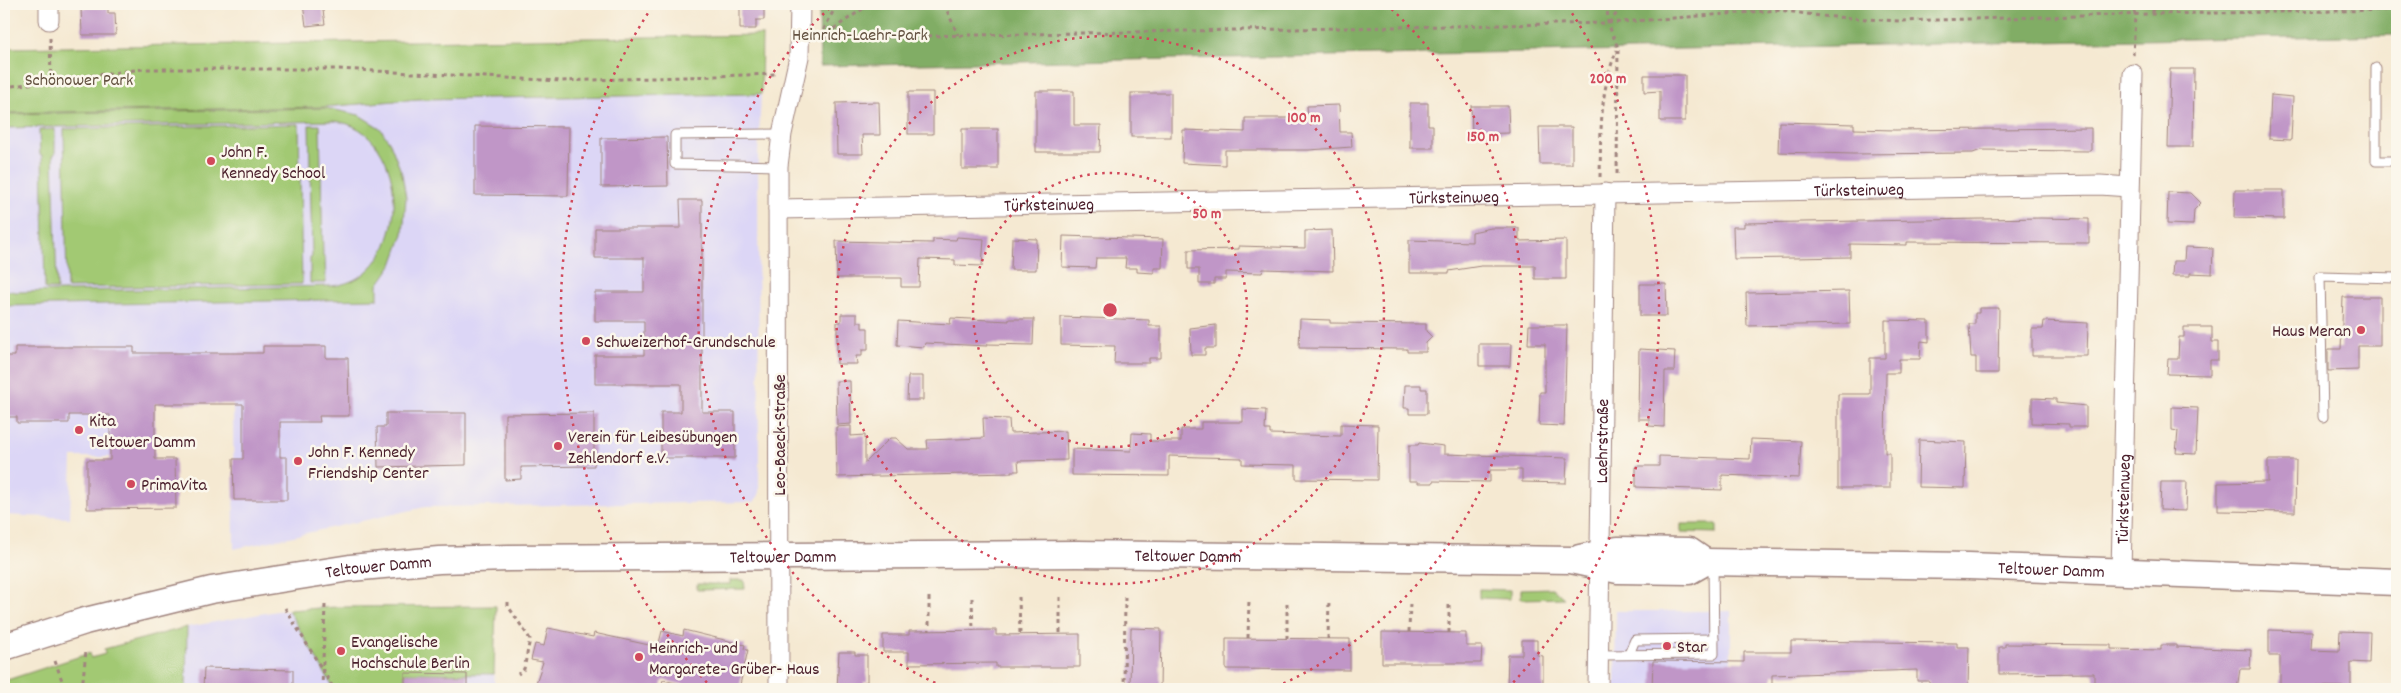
<svg xmlns="http://www.w3.org/2000/svg" width="2401" height="693" font-family="Dekko,sans-serif">
<style>
.built{fill:#dcd6f6}
.green{fill:#a2c973;stroke:#76744f}
.forest{fill:#81ad65;stroke:#666648}
.building{fill:#c096c7}
.lines{fill:none;stroke-linecap:round;stroke-linejoin:round}
.service-casing{stroke:#a0847e;stroke-width:11}
.minor-casing{stroke:#a0847e;stroke-width:21}
.secondary-casing{stroke:#a0847e;stroke-width:29}
.path{stroke:#a0847e;stroke-width:3;stroke-dasharray:4 4;stroke-linecap:butt}
.service{stroke:#fff;stroke-width:9}
.minor{stroke:#fff;stroke-width:19}
.secondary{stroke:#fff;stroke-width:26}
.ring{fill:none;stroke:#d1495b;stroke-width:2.5;stroke-dasharray:2.5 5}
.poi-dot{fill:#d1495b;stroke:#fbf7ec;stroke-width:2}
.labels{text-anchor:middle;stroke-width:5;stroke-linejoin:round;paint-order:stroke}
.park-label{font-size:18px;fill:#645241;stroke:#fbf7ec}
.poi-label{font-size:18px;fill:#4a1f2b;stroke:#fbf7ec;text-anchor:start}
.street-label{font-size:18px;fill:#4a1f2b;stroke:#fbf7ec}
.centre{fill:#d1495b;stroke:#fbf7ec;stroke-width:2.5}
.ring-label{font-size:15px;text-anchor:middle;font-weight:bold;fill:#d1495b;stroke:#fbf7ec;stroke-width:5;stroke-linejoin:round;paint-order:stroke}
</style>
<rect width="100%" height="100%" fill="#fbf7ec"/>
<filter id="ink" filterUnits="userSpaceOnUse"><feTurbulence type="fractalNoise" baseFrequency=".02" numOctaves="2"/><feDisplacementMap in="SourceGraphic" scale="10" xChannelSelector="R" yChannelSelector="G"/><feConvolveMatrix kernelMatrix="1 2 1 2 8 2 1 2 1" color-interpolation-filters="sRGB"/></filter>
<filter id="wash" filterUnits="userSpaceOnUse"><feTurbulence type="fractalNoise" baseFrequency=".0096" numOctaves="4" result="noise"/><feDisplacementMap in="SourceGraphic" scale="20" xChannelSelector="R" yChannelSelector="G"/><feGaussianBlur stdDeviation="1.12" result="paint"/><feColorMatrix in="noise" values="0 0 0 0 0 0 0 0 0 0 0 0 0 0 0 0 0 1.4 0 .05"/><feComposite in="paint" operator="in"/></filter>
<g filter="url(#wash)">
<rect width="100%" height="100%" fill="#f5e9d2"/>
<g class="built">
<path d="M761,94L758,155L759,495L754,502L425,507L234,549L233,404L154,403L155,457H72L70,518L4,515V113L324,107L418,99Z"/>
<path d="M496,606L494,689H186L187,627L277,611L325,607Z"/>
<path d="M1616,611H1731V689H1615Z"/>
</g>
<g class="green">
<path d="M762,35L761,94L419,99L324,107L4,113V48Z"/>
<path d="M326,108L359,115L380,128L390,143L402,174L406,198L403,234L392,265L378,285V299L4,306V290L16,292L332,286C416,278 413,127 333,121L4,128V114H7Z"/>
<path d="M299,124L302,284L67,288L64,129Z"/>
<path d="M309,125H320L323,257H325L326,283H310V258L312,257Z"/>
<path d="M55,129V154L53,155L57,289H45L42,155H40L39,130Z"/>
<path d="M1681,524H1717V533L1681,532Z"/>
<path d="M730,580H744L745,589L697,590V584H730Z"/>
<path d="M1552,588L1564,598L1521,599V589Z"/>
<path d="M1479,589L1510,590V599L1479,598Z"/>
<path d="M496,606L494,674L405,673V689H334L288,610L337,607Z"/>
<path d="M187,627L186,689H4V681L90,653L91,658L105,654L104,649Z"/>
</g>
<path class="forest" d="M819,4H2397V35L820,66Z"/>
<g id="blocks">
<g class="building">
<path d="M303,4H322L325,24L306,26Z"/>
<path d="M740,4H764V20H756V29H740Z"/>
<path d="M81,8H108V13H115L116,35H82Z"/>
<path d="M2170,69H2194L2193,147H2168Z"/>
<path d="M1644,75H1685V121H1660V91L1644,92Z"/>
<path d="M1036,91H1074V125H1101L1100,152H1036Z"/>
<rect x="908" y="92" width="25" height="42"/>
<rect x="1131" y="93" width="40" height="44"/>
<path d="M2271,95L2293,97L2291,140L2269,139Z"/>
<path d="M879,102L880,135H862L863,154H837L836,103Z"/>
<path d="M1410,103H1428V125H1433V148H1410Z"/>
<path d="M1339,105L1340,132H1351L1352,147L1309,150H1225V165L1182,163L1183,130L1245,132V118H1308L1307,106Z"/>
<path d="M1471,106H1508L1509,133L1472,134Z"/>
<path d="M1779,122L1854,124V129L1895,130L2091,128V151L1981,150L1973,153L1853,154L1778,152Z"/>
<path d="M475,126L569,127L568,196L475,195Z"/>
<path d="M1539,127H1572V164H1540Z"/>
<rect x="962" y="129" width="36" height="40"/>
<path d="M667,137L668,186L601,187V138Z"/>
<path d="M2235,190H2284V219L2234,218Z"/>
<path d="M2168,192L2191,193L2201,203L2194,210L2193,225L2167,224Z"/>
<path d="M680,200H702V412H735V458H661V412H681V384H595V355H644V321H595V292H644V258H595V228H681Z"/>
<path d="M2041,218L2089,219V243L1907,242V245L1850,244V257L1734,259L1733,227H1744V223Z"/>
<path d="M1491,228H1519V241L1566,240V279H1535V266H1481L1449,271V273H1409V240L1472,242V232Z"/>
<path d="M1332,230L1333,271L1263,269L1262,273L1226,272V279H1214V284H1199V269H1188V250L1239,249V246L1305,248V231Z"/>
<path d="M1063,236L1163,239L1162,268H1154V273L1137,272V268H1125L1126,258H1096L1095,268L1062,267Z"/>
<path d="M957,237L984,239L982,266L955,265V260L920,259L919,287H901V278H837L836,241L933,243V239L956,240Z"/>
<path d="M1012,238L1037,239L1036,270H1011Z"/>
<path d="M2185,247L2213,248L2212,274L2190,273V276H2172L2173,261H2184Z"/>
<path d="M1640,284H1666L1667,316H1640Z"/>
<path d="M1849,291L1850,324L1747,326L1746,293Z"/>
<path d="M2343,297H2380V346H2358V370L2328,371V349H2341Z"/>
<path d="M1979,308H1999L1998,373H1976V357H1971L1969,324H1975V313H1979Z"/>
<path d="M841,314H857V322H862V328H868V350H862V356H856L857,364H837V322H841Z"/>
<path d="M1061,317L1149,320V326H1161V358H1149V363H1114L1115,346L1061,345Z"/>
<path d="M951,318L1009,321V319H1034L1033,345L987,344V346L925,343L924,347L897,345L898,321L950,324Z"/>
<path d="M1300,319L1330,320V323L1426,324V331L1432,337L1426,343V352H1407V349L1299,348Z"/>
<path d="M1885,320L1929,321V342L1921,341L1920,359H1899V373H1886L1885,453H1890V488H1838V394H1870V358H1885Z"/>
<path d="M2044,321L2088,323L2087,356H2032V329H2043Z"/>
<path d="M1216,325V348H1205V355H1191L1190,328Z"/>
<path d="M1529,325H1567L1564,426L1539,425L1540,392H1545V344H1528Z"/>
<path d="M2184,327H2212V342H2218V360H2210V375L2167,374L2168,359H2178L2179,337H2184Z"/>
<path d="M1479,344H1511L1510,366H1479Z"/>
<path d="M263,346H326V358H348L349,416H319L320,422H280V457H287V500H234L233,459H243V404H155V459H175L176,508L87,509V460H110V415H69V423H17V417H4V356H15V347H134V353H263Z"/>
<path d="M1639,349L1675,351L1674,371H1665L1664,427L1649,426V419H1638Z"/>
<path d="M908,376H923V400H907Z"/>
<path d="M836,381H850L851,424L837,425Z"/>
<path d="M1405,385H1421V389H1427V414H1409V408H1404Z"/>
<path d="M2032,398L2056,399V403L2086,406V427H2069V424L2032,423Z"/>
<path d="M2172,407L2198,408L2196,454L2176,453L2178,431L2172,430Z"/>
<path d="M1243,409L1266,410L1265,430H1270V434L1341,436V424L1378,425L1377,480L1296,479V465L1242,464V458L1201,457L1169,456V476L1072,475V449L1131,451L1132,433L1150,434V441H1181V429H1201V422H1243Z"/>
<path d="M386,413H466V465L378,467L377,427H386Z"/>
<path d="M594,413V466L521,467V479L505,480V414Z"/>
<path d="M983,418L1009,419L1010,433L1066,431L1067,460L1018,461L1019,471H1011V473L837,477L836,427L851,426V436L865,435V463L890,438H896L908,449H928L927,440L984,438Z"/>
<path d="M1751,439L1801,441L1799,478L1722,475V490L1636,487V466H1659V456L1750,459Z"/>
<path d="M1919,440L1966,442L1965,488L1918,487Z"/>
<path d="M1419,443L1444,446V454L1567,458L1566,483L1522,482V470H1490V482L1433,481V483H1418V481H1409V445H1418Z"/>
<path d="M2268,460H2296L2295,512L2218,511V483L2268,482Z"/>
<path d="M2161,482H2187L2186,511L2160,510Z"/>
<path d="M548,628L593,637L594,633L658,647L662,631L683,636L684,630L745,645L744,649L748,650L739,689H701L663,680L660,689H534L543,662L531,660L535,644L544,646Z"/>
<path d="M1131,628L1161,629L1160,689H1130Z"/>
<path d="M996,630V635L1080,634V667H996V663L909,664V652H883V635H909V631Z"/>
<path d="M2269,630L2312,631L2311,650L2339,651L2340,631L2370,632L2369,663L2351,662V687L2310,686V689H2280V656H2269Z"/>
<path d="M1382,632L1466,633V646H1482L1481,663H1382Z"/>
<path d="M1226,638L1350,639V670L1226,669Z"/>
<path d="M1522,640H1537V655L1543,656V689H1507L1508,655H1522Z"/>
<path d="M1791,641L1957,643V647H1969L1968,688H1929V681H1917V670L1772,675V689H1652L1653,661L1744,662V652H1791Z"/>
<path d="M2005,644L2111,645V649L2161,650V645H2176V647L2251,650L2250,669H2240L2237,689H2094V673L1999,674V647H2005Z"/>
<path d="M839,652H855V655H867V682H864V689H837Z"/>
<path d="M204,668L293,670V689H203Z"/>
<path d="M405,673L467,674V689H405Z"/>
</g>
</g>
</g>
<g filter="url(#ink)">
<use href="#blocks" fill-opacity="0" stroke="#a0847e" stroke-width="1"/>
<g class="lines">
<g class="service-casing">
<g id="service">
<path d="M2376,68V161H2397"/>
<path d="M778,166L675,164V135L782,134"/>
<path d="M2323,417L2320,276L2397,278"/>
<path d="M1629,654L1635,640L1714,639"/>
<path d="M1599,655L1714,654L1713,564"/>
</g>
</g>
<g class="minor-casing">
<g id="minor">
<path d="M49,4V20"/>
<path id="s1" d="M778,209L2100,185L2129,187"/>
<path id="s2" d="M2121,571L2133,74"/>
<path d="M779,689L778,166L782,134L799,57L800,4"/>
<path id="s3" d="M1598,689L1605,193"/>
</g>
</g>
<g class="secondary-casing">
<g id="secondary">
<path d="M1580,558L1618,550L1689,551L1705,562"/>
<path id="s4" d="M4,647L85,621L211,590L350,568L439,560L509,558L1077,554L1571,560L1618,570L1689,571L1705,562L1969,566L2397,582"/>
</g>
</g>
<g class="path">
<path d="M944,4L958,35"/>
<path d="M1607,4L1608,23L1618,48L1617,176"/>
<path d="M1769,4L1779,10L1782,4"/>
<path d="M2131,4L2135,14L2133,57"/>
<path d="M2151,13L2157,4"/>
<path d="M1609,23L1624,4"/>
<path d="M820,37L837,4"/>
<path d="M50,38L51,80"/>
<path d="M816,38L1608,23L1779,10L1821,16L1899,21L2150,14L2397,10"/>
<path d="M820,38L870,4"/>
<path d="M4,87L143,69H339L561,81L776,74"/>
<path d="M1600,177C1601,133 1599,91 1617,50"/>
<path d="M929,597V631"/>
<path d="M1019,597L1020,635"/>
<path d="M1060,597V635"/>
<path d="M1125,597L1124,688H1130"/>
<path d="M972,598L973,631"/>
<path d="M508,602V606L530,639L524,669L518,674"/>
<path d="M285,608L334,689"/>
<path d="M1409,632L1410,602"/>
<path d="M1449,633V602"/>
<path d="M1248,638L1249,599"/>
<path d="M1287,639V600"/>
<path d="M1328,639L1329,600"/>
<path d="M55,661L65,689"/>
<path d="M82,689L86,651"/>
<path d="M322,689L325,605"/>
</g>
<use href="#service" class="service"/>
<use href="#minor" class="minor"/>
<use href="#secondary" class="secondary"/>
</g>
</g>
<g class="ring">
<circle cx="1110" cy="310" r="137"/>
<circle cx="1110" cy="310" r="274"/>
<path d="M949 689A412 412 0 0 1 834 4M1386 4A412 412 0 0 1 1271 689"/>
<path d="M712 688A549 549 0 0 1 652 7M1568 7A549 549 0 0 1 1508 688"/>
</g>
<g class="poi-dot">
<circle cx="211" cy="161" r="5"/>
<circle cx="2361" cy="330" r="5"/>
<circle cx="586" cy="341" r="5"/>
<circle cx="79" cy="430" r="5"/>
<circle cx="558" cy="446" r="5"/>
<circle cx="298" cy="461" r="5"/>
<circle cx="131" cy="484" r="5"/>
<circle cx="1667" cy="646" r="5"/>
<circle cx="341" cy="651" r="5"/>
<circle cx="639" cy="657" r="5"/>
</g>
<g class="labels">
<g class="park-label">
<text x="860" y="40">Heinrich-Laehr-Park</text>
<text x="79" y="85">Schönower Park</text>
</g>
<g class="poi-label">
<text x="221" y="157">John F.<tspan x="221" dy="21">Kennedy School</tspan></text>
<text x="2351" y="336" text-anchor="end">Haus Meran</text>
<text x="596" y="347">Schweizerhof-Grundschule</text>
<text x="89" y="426">Kita<tspan x="89" dy="21">Teltower Damm</tspan></text>
<text x="568" y="442">Verein für Leibesübungen<tspan x="568" dy="21">Zehlendorf e.V.</tspan></text>
<text x="308" y="457">John F. Kennedy<tspan x="308" dy="21">Friendship Center</tspan></text>
<text x="141" y="490">PrimaVita</text>
<text x="351" y="647">Evangelische<tspan x="351" dy="21">Hochschule Berlin</tspan></text>
<text x="1677" y="652">Star</text>
<text x="649" y="653">Heinrich- und<tspan x="649" dy="21">Margarete- Grüber- Haus</tspan></text>
</g>
<g class="street-label">
<text dy="6" stroke="none"><textPath href="#s1" startOffset="1081">Türksteinweg</textPath></text>
<text dy="6" stroke="none"><textPath href="#s1" startOffset="676">Türksteinweg</textPath></text>
<text dy="6" stroke="none"><textPath href="#s1" startOffset="271">Türksteinweg</textPath></text>
<text transform="translate(779 435) rotate(-90)" y="6">Leo-Baeck-Straße</text>
<text dy="6" stroke="none"><textPath href="#s3" startOffset="248">Laehrstraße</textPath></text>
<text dy="6" stroke="none"><textPath href="#s2" startOffset="72">Türksteinweg</textPath></text>
<text dy="6" stroke="none"><textPath href="#s4" startOffset="1194">Teltower Damm</textPath></text>
<text dy="6" stroke="none"><textPath href="#s4" startOffset="789">Teltower Damm</textPath></text>
<text dy="6" stroke="none"><textPath href="#s4" startOffset="384">Teltower Damm</textPath></text>
<text dy="6" stroke="none"><textPath href="#s4" startOffset="2061">Teltower Damm</textPath></text>
</g>
</g>
<circle cx="1110" cy="310" r="8" class="centre"/>
<g class="ring-label">
<text x="1608" y="83">200 m</text>
<text x="1304" y="122">100 m</text>
<text x="1483" y="141">150 m</text>
<text x="1207" y="218">50 m</text>
</g>
<rect width="2401" height="693" fill="none" stroke="#fbf7ec" stroke-width="20"/>
</svg>
